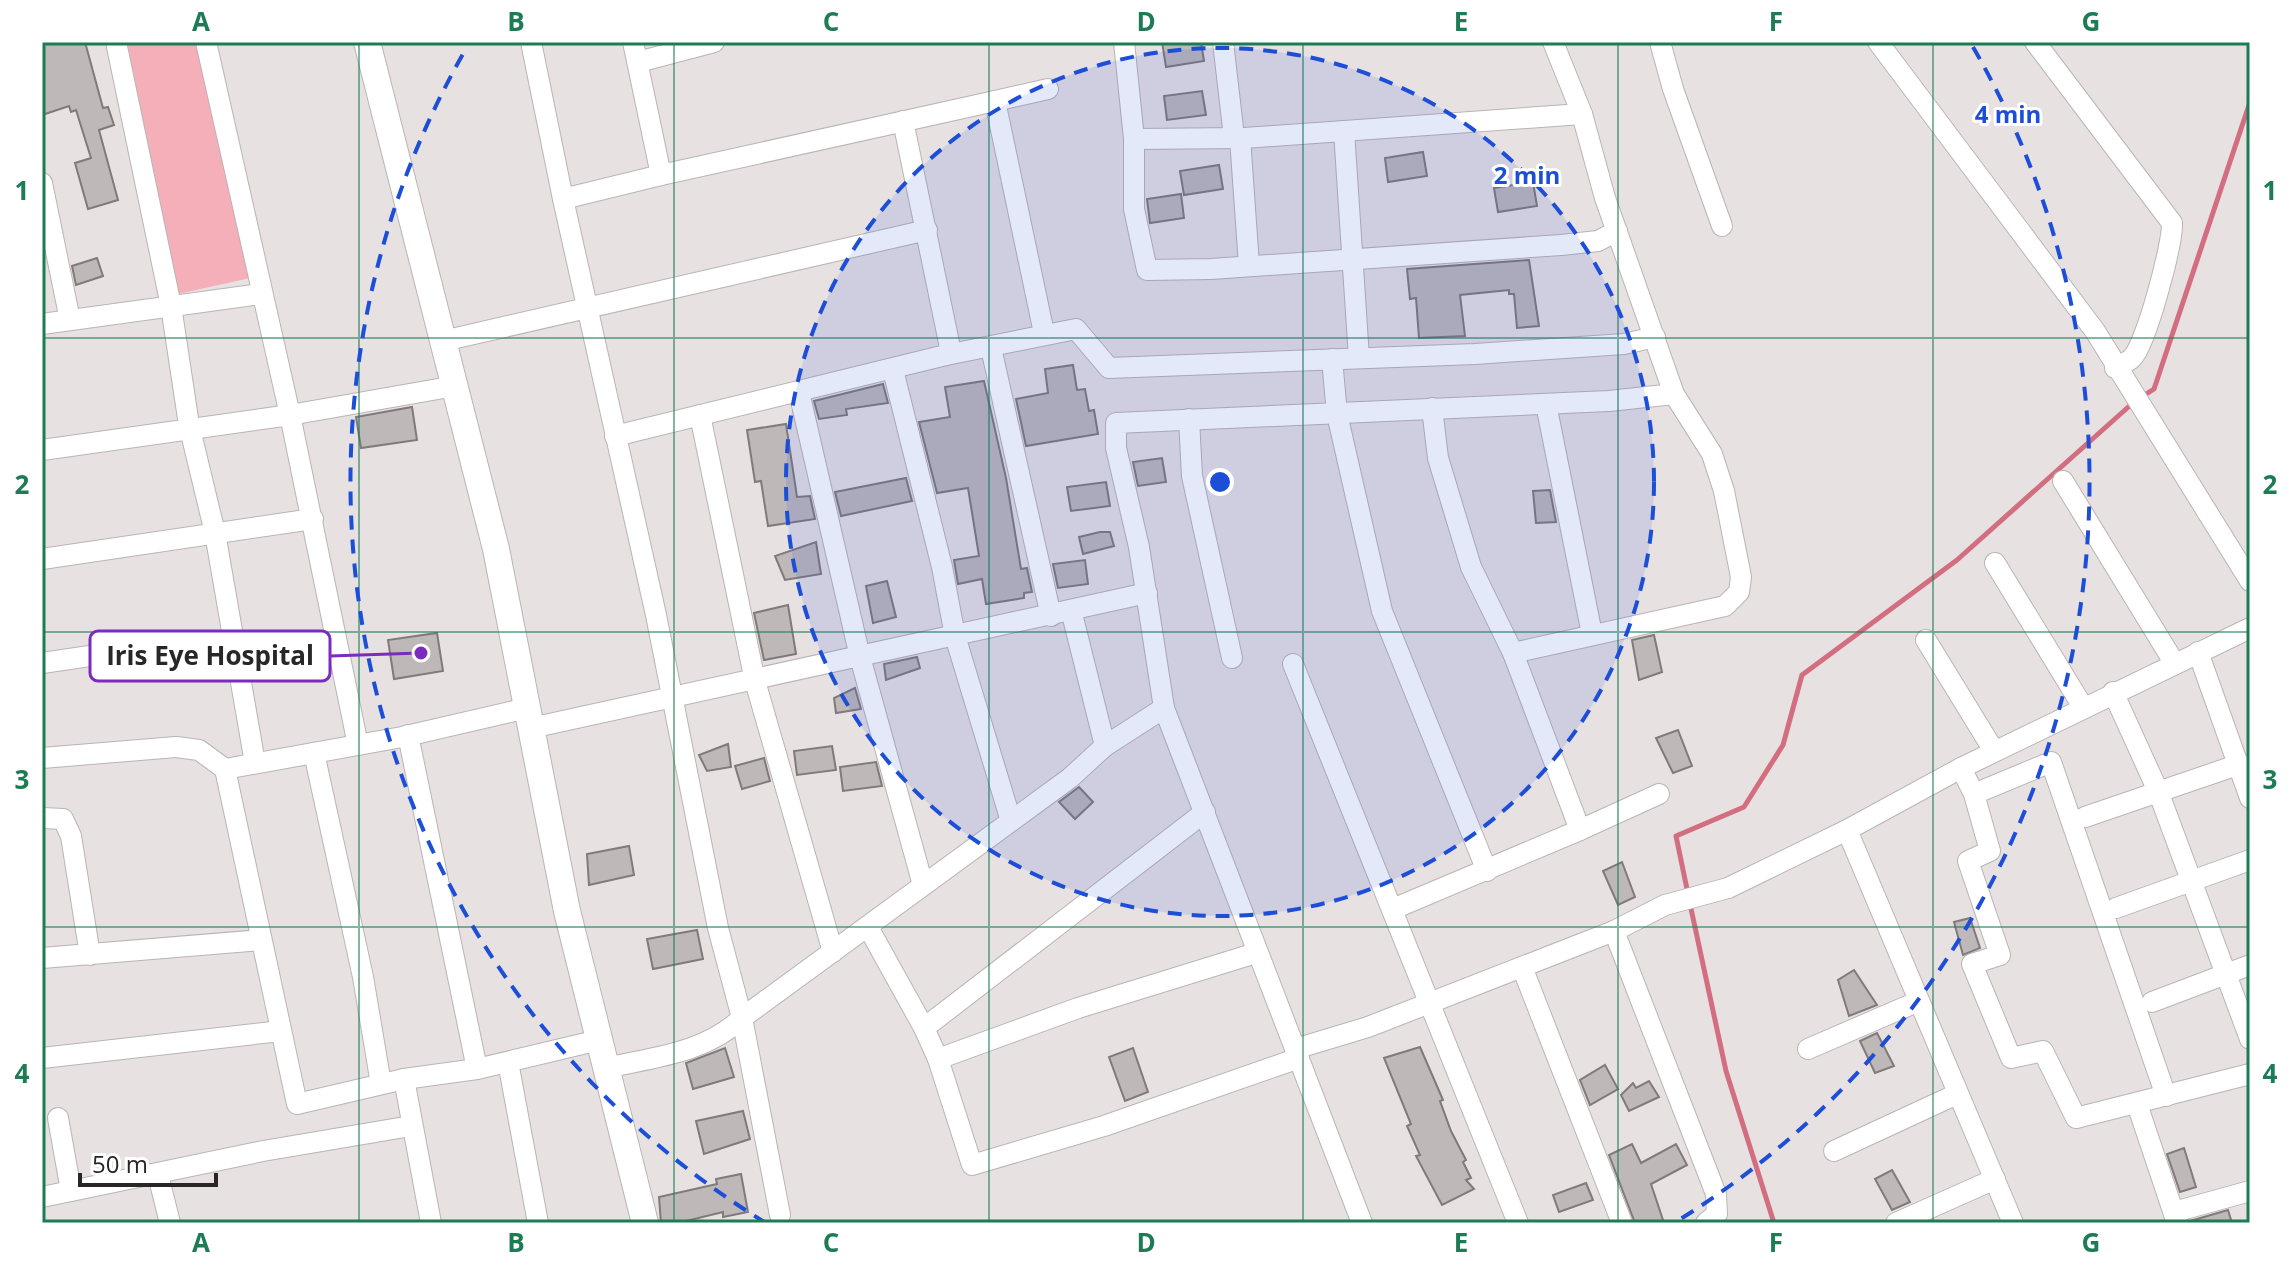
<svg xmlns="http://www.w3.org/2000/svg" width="2292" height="1265" font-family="'Open Sans',sans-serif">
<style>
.green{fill:#f5afb9}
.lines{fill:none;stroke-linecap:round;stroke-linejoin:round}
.stream{stroke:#d36e80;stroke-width:5}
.building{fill:#beb8b9;stroke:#807a7b;stroke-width:2}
.minor-casing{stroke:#bab4b5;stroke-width:22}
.tertiary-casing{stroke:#bab4b5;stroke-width:28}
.minor{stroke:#fff;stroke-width:20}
.tertiary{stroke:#fff;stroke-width:26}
.grid{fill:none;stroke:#1d7c54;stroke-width:2;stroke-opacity:0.55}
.ring{fill:none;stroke:#1d4ed8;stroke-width:4;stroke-dasharray:14 10}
.centre{fill:#1d4ed8;stroke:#fff;stroke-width:4}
.ring-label{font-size:24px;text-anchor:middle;font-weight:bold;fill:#1d4ed8;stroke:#fff;stroke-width:6;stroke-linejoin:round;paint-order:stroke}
.leader{fill:none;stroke:#7b2cbf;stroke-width:3}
.callout-dot{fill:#7b2cbf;stroke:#fff;stroke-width:3}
.callout{fill:#fff;stroke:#7b2cbf;stroke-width:3}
.callout-label{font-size:26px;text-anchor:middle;font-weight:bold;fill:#282626}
.neatline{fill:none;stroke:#1d7c54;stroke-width:3}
.grid-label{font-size:26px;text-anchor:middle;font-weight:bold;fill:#1d7c54}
</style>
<rect width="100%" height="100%" fill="#e7e1e2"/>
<path class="green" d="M127,42H198L250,278L178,294Z"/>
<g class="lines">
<g class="stream">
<path d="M2143,396L2154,389L2250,102"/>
<path d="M1688,894L1676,836L1744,807L1783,745L1802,675L1957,560L2135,401"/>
<path d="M1690,904L1726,1071L1774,1223"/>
</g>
</g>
<g class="building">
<path d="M42,42H85L103,108L108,107L114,125L99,130L118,200L88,209L75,163L91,158L76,110L71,112L69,106L42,115Z"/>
<path d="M1162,42H1201L1204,61L1166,67Z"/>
<path d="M1202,91L1206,115L1167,120L1164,96Z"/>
<path d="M1423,152L1427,176L1388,182L1385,158Z"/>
<path d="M1219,165L1223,189L1184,195L1180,171Z"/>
<path d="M1533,182L1537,206L1498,212L1494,188Z"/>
<path d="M1181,194L1184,218L1150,223L1147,199Z"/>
<path d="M97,258L103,276L76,285L72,266Z"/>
<path d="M1529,260L1539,326L1517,328L1514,294H1509V290L1460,295L1465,336L1419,338L1416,298L1410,299L1407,269Z"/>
<path d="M1073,365L1077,390L1085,389L1089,411L1094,410L1098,434L1026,446L1016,399L1048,393L1045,369Z"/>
<path d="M984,381L1006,478L1021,569L1027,568L1032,592L1024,593V598L986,604L982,579L958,584L954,560L979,556L968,488L937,493L919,422L950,417L945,387Z"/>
<path d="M883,384L888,403L846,409L847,415L819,419L814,401Z"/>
<path d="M412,407L417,440L361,448L356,417Z"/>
<path d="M786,424L797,497L810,496L815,519L768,526L761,481L755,482L747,430Z"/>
<path d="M1162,458L1166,482L1138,486L1133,462Z"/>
<path d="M906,478L912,501L841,516L835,492Z"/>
<path d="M1106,482L1110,506L1071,511L1067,487Z"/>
<path d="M1550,490L1556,522L1536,523L1533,491Z"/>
<path d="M1100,532H1110L1114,546L1083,554L1079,537Z"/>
<path d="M816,542L821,574L785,580L775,556Z"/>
<path d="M1085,560L1088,584L1058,588L1053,564Z"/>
<path d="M887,581L896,617L873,623L866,586Z"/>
<path d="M788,605L796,654L764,660L754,613Z"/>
<path d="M437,633L443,671L394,679L388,640Z"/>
<path d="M1654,635L1662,672L1639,680L1632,640Z"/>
<path d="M917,657L920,668L886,680L884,664Z"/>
<path d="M855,688L861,709L836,713L834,698Z"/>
<path d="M1678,730L1692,766L1673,773L1656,738Z"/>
<path d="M728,744L731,767L707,771L699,755Z"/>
<path d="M832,746L836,770L797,775L794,751Z"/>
<path d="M764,758L770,781L742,789L735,766Z"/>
<path d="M876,762L882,786L843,791L840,767Z"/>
<path d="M1079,787L1093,802L1075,819L1059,802Z"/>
<path d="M629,846L634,875L589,885L587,854Z"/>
<path d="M1622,862L1635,897L1618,905L1603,871Z"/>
<path d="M1970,918L1980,948L1963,955L1954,922Z"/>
<path d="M697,930L703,959L653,969L647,939Z"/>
<path d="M1854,970L1877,1005L1849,1016L1838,980Z"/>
<path d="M1877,1033L1894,1066L1875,1073L1860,1041Z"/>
<path d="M1420,1047L1443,1100L1440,1101L1451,1131L1466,1160L1463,1162L1471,1178L1466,1180L1474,1189L1442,1205L1416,1156L1420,1155L1407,1126L1411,1124L1384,1058Z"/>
<path d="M725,1048L734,1077L693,1089L686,1063Z"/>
<path d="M1133,1048L1148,1092L1125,1101L1109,1057Z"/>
<path d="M1605,1065L1618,1089L1590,1105L1580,1080Z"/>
<path d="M1649,1081L1659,1097L1629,1111L1621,1095L1633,1083L1636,1088Z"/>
<path d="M743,1111L750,1139L704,1154L696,1121Z"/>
<path d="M1632,1144L1641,1163L1676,1144L1687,1165L1651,1184L1664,1223H1635L1609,1155Z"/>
<path d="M2184,1148L2196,1187L2180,1192L2167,1154Z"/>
<path d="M1892,1170L1910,1202L1892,1210L1875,1179Z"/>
<path d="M741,1174L748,1212L723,1217V1212L678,1223H661L659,1197L717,1184L716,1179Z"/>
<path d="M1586,1183L1593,1200L1559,1212L1553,1195Z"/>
<path d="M2228,1210L2232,1223H2190V1221Z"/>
</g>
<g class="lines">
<g class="minor-casing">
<g id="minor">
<path d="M116,42L171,306L189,425L215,533L255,763"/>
<path d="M206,42L290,415L455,386"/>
<path d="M531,42L563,199L661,175L633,42"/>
<path d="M1124,42L1134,139V209L1147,270L1211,269L1561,245L1598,241L1617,231"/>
<path d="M1223,42L1234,137"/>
<path d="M1660,42L1673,89L1722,226"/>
<path d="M1878,42L2095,331L2250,581"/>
<path d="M2035,42L2172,223C2173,243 2146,345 2132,358C2128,362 2120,365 2115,368"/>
<path d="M638,62L714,42"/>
<path d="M995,101L1048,89"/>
<path d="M1344,131L1359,358"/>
<path d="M1240,138L1249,265"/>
<path d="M1134,139L1244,138L1582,114"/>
<path d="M661,175L995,101L1044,333"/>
<path d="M42,183L70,320"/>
<path d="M563,199L656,615L718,928L742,1018L780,1215"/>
<path d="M42,324L261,294"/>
<path d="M443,341L927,230"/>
<path d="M991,348L1051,616"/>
<path d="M946,355L1076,329L1109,368L1475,354L1624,344L1655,337"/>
<path d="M1332,359L1337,414L1382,611L1487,871"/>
<path d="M893,370L942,567L955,636L1011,821"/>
<path d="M799,392L860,657L923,885"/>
<path d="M1546,404L1592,634"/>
<path d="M700,415L755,681L833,952"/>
<path d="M1189,419L1192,476L1232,658"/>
<path d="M615,436L946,355L950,348L947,333L903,121"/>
<path d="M42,450L290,415L358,745"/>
<path d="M2063,481L2175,664"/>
<path d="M42,559L313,519"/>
<path d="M1995,563L2083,707"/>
<path d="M1071,610L1105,746"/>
<path d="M1926,640L1994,751"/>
<path d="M2198,652L2250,798"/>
<path d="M1513,653L1725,606L1739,592L1741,577L1724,491L1712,454L1674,394L1605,198L1582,114L1553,42"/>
<path d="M42,663L172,644"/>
<path d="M1293,664L1518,1223"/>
<path d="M2113,692L2158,791L2250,1039"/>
<path d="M527,708L402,737L225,769L297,1104L404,1079L477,1069L599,1040"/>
<path d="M1164,708L1362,1223"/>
<path d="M531,728L1147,593"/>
<path d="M408,735L477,1069"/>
<path d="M314,753L363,977L381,1084"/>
<path d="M42,758L176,747L199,750L225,769"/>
<path d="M1961,768L1974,794L1990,851L1968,861L2000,955L1972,964L2011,1058L2043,1051L2076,1118L2250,1074"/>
<path d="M1974,794L2051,762L2166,1096"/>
<path d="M2085,817L2240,764"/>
<path d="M42,818L63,819L71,836L90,955"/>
<path d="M1580,830L1659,794"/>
<path d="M1847,830L2013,1223"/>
<path d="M2116,908L2250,860"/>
<path d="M1393,909L1580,830L1513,653L1471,567L1438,458L1432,408"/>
<path d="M868,927L924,1028L1205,812"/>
<path d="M1614,931L1716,1194L1717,1214L1706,1223"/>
<path d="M42,958L261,940"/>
<path d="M1522,967L1622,1223"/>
<path d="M2152,1002L2250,965"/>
<path d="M924,1028L938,1059L1078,1008L1256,953"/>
<path d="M1295,1049L1368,1027L1614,931L1665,905L1728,888L1847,830L1961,768L2250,628"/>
<path d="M1808,1049L1919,1001"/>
<path d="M42,1058L281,1031"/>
<path d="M938,1059L972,1165L1104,1126L1299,1058"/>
<path d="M508,1062L538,1223"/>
<path d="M606,1068C655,1057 705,1053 742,1018L1070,778L1105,746L1164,708L1139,547L1116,448V423L1609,401L1674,394"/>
<path d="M404,1079L431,1223"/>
<path d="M2137,1104L2177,1223"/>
<path d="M58,1118L71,1191"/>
<path d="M1834,1151L1957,1094"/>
<path d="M158,1175L170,1223"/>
<path d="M42,1197L263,1151L411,1126"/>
<path d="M2174,1212L2250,1191"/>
<path d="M1896,1223L1995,1179"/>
</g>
</g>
<g class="tertiary-casing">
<path id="tertiary" d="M367,42L496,549L567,911L645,1223"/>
</g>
<use href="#minor" class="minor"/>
<use href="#tertiary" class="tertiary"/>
</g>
<path class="grid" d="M359,42V1223M674,42V1223M989,42V1223M1303,42V1223M1618,42V1223M1933,42V1223M42,338H2250M42,632H2250M42,927H2250"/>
<circle cx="1220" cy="482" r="434" fill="#1d4ed8" fill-opacity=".12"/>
<g class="ring">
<circle cx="1220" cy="482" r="434"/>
<path d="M766 1223A869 869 0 0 1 467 47M1973 47A869 869 0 0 1 1674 1223"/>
</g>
<circle cx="1220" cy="482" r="12" class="centre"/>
<g class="ring-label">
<text x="2008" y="123">4 min</text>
<text x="1527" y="184">2 min</text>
</g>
<path class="leader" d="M421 653L330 656"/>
<circle class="callout-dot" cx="421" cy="653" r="8"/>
<rect class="callout" x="90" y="631" width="240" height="50" rx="8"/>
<g class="callout-label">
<text x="210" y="665">Iris Eye Hospital</text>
</g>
<rect width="2292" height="1265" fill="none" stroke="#ffffff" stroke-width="88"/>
<path d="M80 1173v12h136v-12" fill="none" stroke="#282626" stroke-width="4"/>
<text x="92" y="1173" font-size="24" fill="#282626" stroke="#ffffff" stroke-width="6" paint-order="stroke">50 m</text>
<rect x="44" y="44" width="2204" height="1177" class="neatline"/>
<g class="grid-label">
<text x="201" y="31">A</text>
<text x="516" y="31">B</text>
<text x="831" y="31">C</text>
<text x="1146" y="31">D</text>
<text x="1461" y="31">E</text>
<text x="1776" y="31">F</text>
<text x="2091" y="31">G</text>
<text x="22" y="200">1</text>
<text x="2270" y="200">1</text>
<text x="22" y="494">2</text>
<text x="2270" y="494">2</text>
<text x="22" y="789">3</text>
<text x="2270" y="789">3</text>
<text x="22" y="1083">4</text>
<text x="2270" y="1083">4</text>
<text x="201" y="1252">A</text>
<text x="516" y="1252">B</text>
<text x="831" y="1252">C</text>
<text x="1146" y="1252">D</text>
<text x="1461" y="1252">E</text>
<text x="1776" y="1252">F</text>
<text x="2091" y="1252">G</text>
</g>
</svg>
